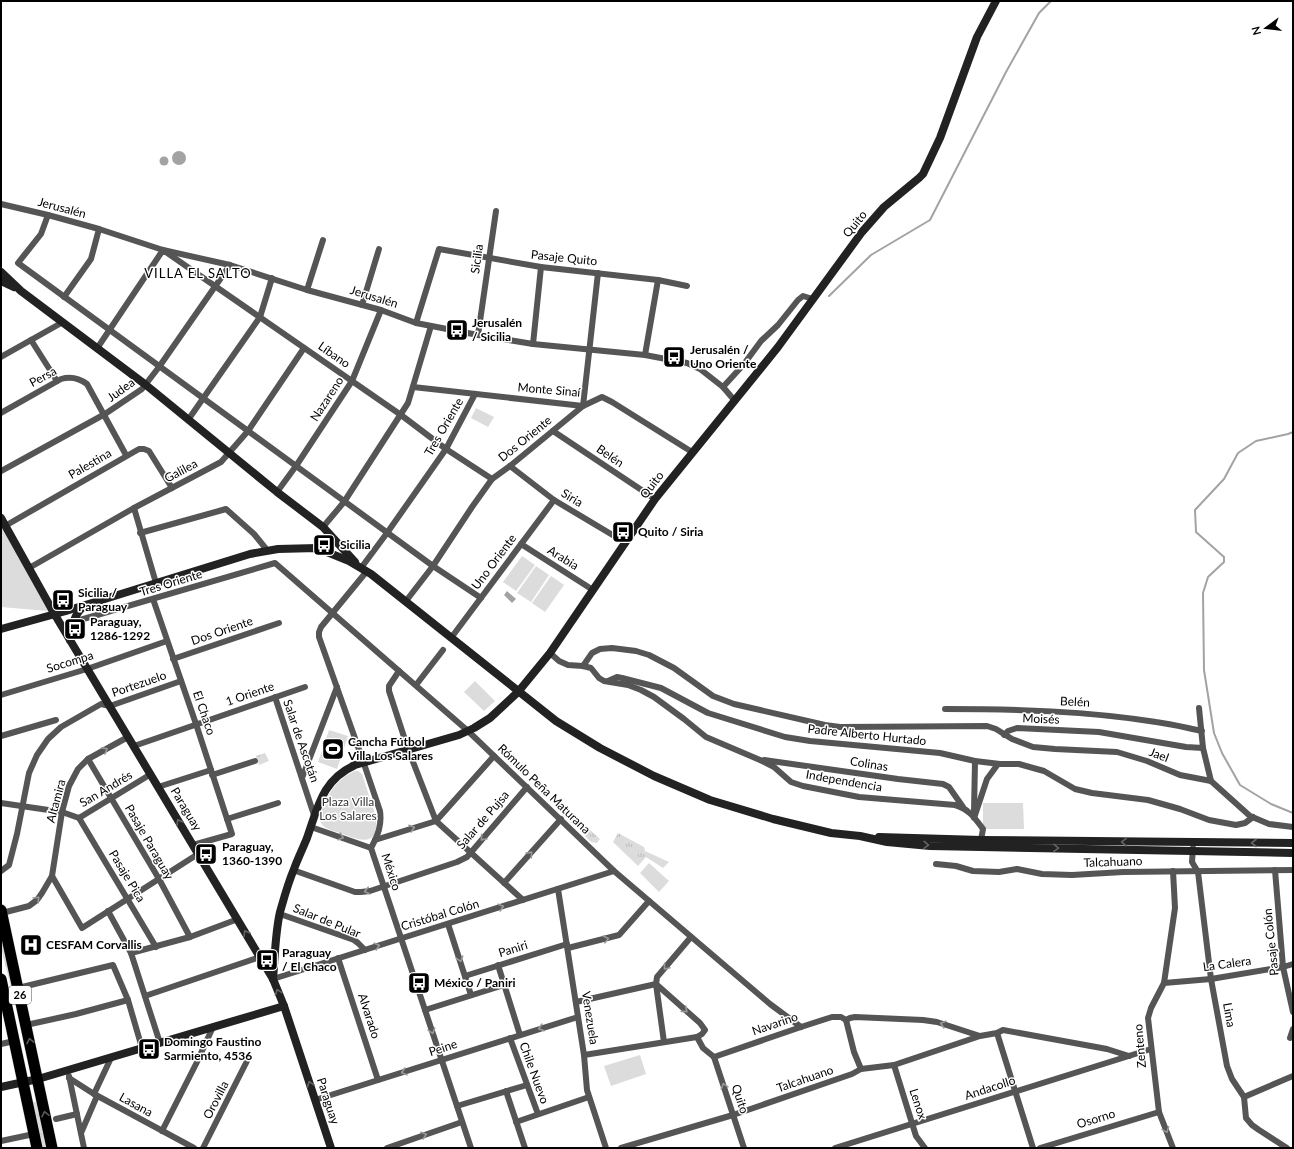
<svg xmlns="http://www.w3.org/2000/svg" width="1294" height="1149" font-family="Lato,sans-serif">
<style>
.grass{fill:url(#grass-tufts)}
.park{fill:#dcdcdc}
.water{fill:#a3a3a3}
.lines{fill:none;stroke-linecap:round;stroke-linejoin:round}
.stream{stroke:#a3a3a3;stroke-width:2}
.highway-casing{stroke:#dbdbdb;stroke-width:12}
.street{stroke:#555;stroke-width:6}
.secondary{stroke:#222;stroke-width:8}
.highway{stroke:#000;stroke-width:11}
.oneway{stroke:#999}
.oneway2{stroke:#646464}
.oneway3{stroke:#595959}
.labels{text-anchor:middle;stroke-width:3;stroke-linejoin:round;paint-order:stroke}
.shield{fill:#fff;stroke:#4c4c4c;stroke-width:1}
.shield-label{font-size:11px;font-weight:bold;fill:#000}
.street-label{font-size:12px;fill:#000;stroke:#fff}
.poi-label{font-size:12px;font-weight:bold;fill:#000;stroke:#fff;text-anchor:start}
.park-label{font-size:12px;fill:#333;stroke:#fff}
.neighbourhood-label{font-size:13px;letter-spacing:1px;fill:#000;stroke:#fff}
</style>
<defs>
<pattern id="grass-tufts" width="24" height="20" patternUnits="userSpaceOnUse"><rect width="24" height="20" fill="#dcdcdc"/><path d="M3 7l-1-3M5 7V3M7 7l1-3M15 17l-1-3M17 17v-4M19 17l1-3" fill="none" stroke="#bbb"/></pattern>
</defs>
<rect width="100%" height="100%" fill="#fff"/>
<g class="grass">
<path d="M265,753L269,761L259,765L256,756Z"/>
<path d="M563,806L600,839L597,843L591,842L562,814L565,811L561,808Z"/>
<path d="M618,833L644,847L645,851L669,862L663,868L646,857L638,866L613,842Z"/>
<path d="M1,934L11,981V988L1,948Z"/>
<path d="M33,1102H37L47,1148H43Z"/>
</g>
<g class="park">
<path d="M476,408L494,417L488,427L471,418Z"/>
<path d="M1,526L48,611L1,607Z"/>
<path d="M522,556L535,565L516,591L503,582Z"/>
<path d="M536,566L549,575L531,602L517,593Z"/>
<path d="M551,576L564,585L545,612L532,603Z"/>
<path d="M475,681L495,701L484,711L464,692Z"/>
<path d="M329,730L348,736L337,769L318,762Z"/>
<path d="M355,771H358L362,774L376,817C379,849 359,840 340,833C334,831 324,829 321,823C318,819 320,814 322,809C328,793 339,777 355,771Z"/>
<path d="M983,803H1023L1024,829H983Z"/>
<path d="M649,863L669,881L659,892L640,873Z"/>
<path d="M640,1055L646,1074L611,1086L604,1066Z"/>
</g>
<g class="water">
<circle cx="179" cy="158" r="7"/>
<circle cx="164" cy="161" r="4.5"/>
<path d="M507,591L516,599L512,603L504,595Z"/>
</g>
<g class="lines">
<g class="stream">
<path d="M829,296L871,255L930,220L1006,72L1039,13L1051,1"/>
<path d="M1293,432L1288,434L1256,441L1238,453L1224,479L1195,510L1196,532L1224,557V562L1208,577L1203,593L1204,670L1214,733L1222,753L1240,785L1271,804L1293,813"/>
</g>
<g class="highway-casing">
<g id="highway">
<path d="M1,910L52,1148"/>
<path d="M1,979L37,1148"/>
</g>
</g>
<g class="street">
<path d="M1,204L48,215L99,229L163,250L230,265L307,290L381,310L416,323L478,335L533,344L645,355L687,363L700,369L723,387L735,401"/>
<path d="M48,215L41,234L18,263L433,566L481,598"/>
<path d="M307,290L323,240"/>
<path d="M64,297L91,259L99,229"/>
<path d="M362,305L379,249"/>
<path d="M416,323L439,249L541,267L658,280L687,286"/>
<path d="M478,335L496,211"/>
<path d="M31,340L57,381"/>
<path d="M533,344L541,267"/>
<path d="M98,347L163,250L401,415L446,449L492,479"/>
<path d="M645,355L658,280"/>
<path d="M1,357L63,322"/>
<path d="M413,387L583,406L602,397L612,402L692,452"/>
<path d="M723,387L744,364L761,341L778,325L798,300L803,296L813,299"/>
<path d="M1,413L61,379C71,376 79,378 87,384L126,455"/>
<path d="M188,420L260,317L272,278"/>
<path d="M553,431L655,499"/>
<path d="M510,466L554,500L626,543"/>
<path d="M1,471L105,414L142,389L159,367L230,265"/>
<path d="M277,492L296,466L352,381L381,310"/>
<path d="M134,508L156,583"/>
<path d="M5,526L139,449H144L149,451L172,488"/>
<path d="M323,527L344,502L408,403L431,326"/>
<path d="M140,533L226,509L254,534L267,550"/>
<path d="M521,544L593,590"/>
<path d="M29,568L134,508L221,462L248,431L304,348"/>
<path d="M361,568L387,533L446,449L475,394"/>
<path d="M367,571L321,627L319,632V637L362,758L380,811C382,825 378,835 371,848L471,1148"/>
<path d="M153,599L196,724L232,834L193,845"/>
<path d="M406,601L433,566L472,507L492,479L510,466L583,406L598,273"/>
<path d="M73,622L275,563L468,731L614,871L770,1004L801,1027"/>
<path d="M451,638L554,500"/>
<path d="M550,653L559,661L568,665L583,666L591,668L599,678L604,681L628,685L641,690L654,697L684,719L706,737L760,760L774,767L791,782L803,786L859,797L955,805C969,809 975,818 983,829L981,840"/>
<path d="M173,659L279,623"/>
<path d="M583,666L592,653L600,649L612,648L636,651L649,655L674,668L713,696L734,704L825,725L840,727L987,726L996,729L1012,739L1033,747L1055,749L1117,752L1147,761L1180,775L1211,781L1250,816L1269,824L1293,827"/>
<path d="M399,671L389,686V691L408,749L436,821L523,900"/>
<path d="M608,681L617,677L622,678L661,688L708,713L785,737L810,741L940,753L975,761L1000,764H1019L1044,771L1075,789L1092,793L1148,800L1180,809L1209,820L1236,825L1245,823L1253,817"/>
<path d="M416,685L443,650"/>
<path d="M1,695L87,669L167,641"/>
<path d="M275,697L314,815"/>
<path d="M1199,708L1203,748L1211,781"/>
<path d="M945,709C1016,709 1087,711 1156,722C1172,724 1187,728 1202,731"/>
<path d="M1004,735L1008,731L1017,728L1099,732L1186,747L1203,748"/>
<path d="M1,736L56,720"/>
<path d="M134,746L305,687"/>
<path d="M88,759L159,879L190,937"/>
<path d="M764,760L898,779L943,784L949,787L963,807"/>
<path d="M212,775L255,761"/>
<path d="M302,778L337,687"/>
<path d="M158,787L211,770"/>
<path d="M1,803L62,812L79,818L151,774"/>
<path d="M974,812L975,761"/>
<path d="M79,818L156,947"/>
<path d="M974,818L987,779L998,764H1000"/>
<path d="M227,819L278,803"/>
<path d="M311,827L371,848"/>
<path d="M375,840L436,821L494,756"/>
<path d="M1193,848L1192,862L1198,872L1211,979L1227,1066L1232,1079L1244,1097L1246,1118L1252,1125L1259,1130L1287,1148"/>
<path d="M936,864L956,866L973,871L999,872L1017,869L1042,874L1072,875L1123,872L1293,870"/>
<path d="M293,870L355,892H361L370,891L457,862L467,857L527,787"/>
<path d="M1275,870L1283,967L1293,1012"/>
<path d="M1,871L9,865L17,834L29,773L37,755L48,739L61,727L101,704L110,706L181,681"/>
<path d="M1173,871L1175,908L1164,983L1151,1008L1148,1018L1159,1112L1173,1148"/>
<path d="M52,876L82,928L198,854"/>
<path d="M504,883L561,819"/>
<path d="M558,889L584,1055L587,1090L606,1148"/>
<path d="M108,911L131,953L160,1043"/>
<path d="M2,913L29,906L37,900L42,893L52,876L62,812L69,786L78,769L88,759L128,737"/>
<path d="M280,914L354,940L358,943L365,950"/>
<path d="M448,924L471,995"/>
<path d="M568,948L619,935L649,901"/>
<path d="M131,953L190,937L238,919"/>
<path d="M338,958L378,1080"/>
<path d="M498,965L520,1035"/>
<path d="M465,976L567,944"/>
<path d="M273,979L614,871"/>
<path d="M1164,983L1211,979L1283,967L1293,964"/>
<path d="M656,984L664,1042"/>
<path d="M18,988L113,965L128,1000L142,1048"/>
<path d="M145,996L260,957"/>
<path d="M576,1002L656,984L657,977L691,937"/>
<path d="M425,1010L504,985"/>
<path d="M846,1020L850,1018L855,1017L923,1020L937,1022L980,1036"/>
<path d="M846,1020L854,1052L861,1069"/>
<path d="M26,1025L76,1014L128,1000"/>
<path d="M997,1033L1033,1148"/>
<path d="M697,1037L703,1048L714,1057"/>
<path d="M510,1038L538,1114"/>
<path d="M1290,1038L1293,1029"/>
<path d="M1,1044L14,1041"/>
<path d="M584,1055L697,1037L702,1034L705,1030L700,1023L656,984"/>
<path d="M714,1057L801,1027L832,1017H841L846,1020"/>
<path d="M714,1057L744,1148"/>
<path d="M894,1065L916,1136L925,1148"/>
<path d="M69,1076L84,1148"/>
<path d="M69,1078L94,1094L194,1148"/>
<path d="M506,1091L525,1148"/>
<path d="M94,1094L111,1058"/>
<path d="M1244,1097L1293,1076"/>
<path d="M315,1100L578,1017"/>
<path d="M457,1106L527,1085"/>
<path d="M56,1119L77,1114"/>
<path d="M516,1122L589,1097"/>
<path d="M162,1131L196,1064L213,1027"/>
<path d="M81,1133L97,1096"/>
<path d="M1,1141L34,1134"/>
<path d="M203,1148L247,1061"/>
<path d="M387,1148L462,1122"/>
<path d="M621,1148L733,1115L852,1074L861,1069L894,1065L980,1036L997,1033L1003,1030L1107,1049L1129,1056"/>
<path d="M835,1148L1151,1049"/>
<path d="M1040,1148L1159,1112"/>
</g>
<g class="secondary">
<path d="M1,272L21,291L146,385L277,492L323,527L355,562"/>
<path d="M1,281L14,287"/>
<path d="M1,518L55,615L273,979L284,1006L331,1148"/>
<path d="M1,629L66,611L250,554L278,549L317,548L349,561L371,574L556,721L600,748L654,776L710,800L773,819L831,833L860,836L887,842L930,846L1293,853"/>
<path d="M70,640C72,627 73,616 83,607"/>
<path d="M879,837L981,840L1293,843"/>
<path d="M273,979C275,957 275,934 280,912C284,898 288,883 294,869C298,858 303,848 307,838C318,807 322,780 355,765L459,735L474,728L490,718L518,692L550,653L655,499L778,347L862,232L884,207L919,178L923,174L940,138L977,37L996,1"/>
<path d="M1,1087L38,1079L284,1006"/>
</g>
<use href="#highway" class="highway"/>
</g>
<defs><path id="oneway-chevron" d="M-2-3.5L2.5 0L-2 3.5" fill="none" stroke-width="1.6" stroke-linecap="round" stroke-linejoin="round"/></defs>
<g class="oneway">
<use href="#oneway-chevron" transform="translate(105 750) rotate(-29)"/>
<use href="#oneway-chevron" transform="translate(412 828) rotate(-18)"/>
<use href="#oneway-chevron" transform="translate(341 837) rotate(19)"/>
<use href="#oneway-chevron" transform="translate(483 838) rotate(131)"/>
<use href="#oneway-chevron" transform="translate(530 854) rotate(-48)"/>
<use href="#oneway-chevron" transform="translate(367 891) rotate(167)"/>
<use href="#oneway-chevron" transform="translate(37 899) rotate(-46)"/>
<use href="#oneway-chevron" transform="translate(501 907) rotate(-17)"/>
<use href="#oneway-chevron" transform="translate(606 939) rotate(-14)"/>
<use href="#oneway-chevron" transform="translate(377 946) rotate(-17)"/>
<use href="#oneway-chevron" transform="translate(460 959) rotate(72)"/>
<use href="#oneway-chevron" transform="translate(666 967) rotate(130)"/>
<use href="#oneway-chevron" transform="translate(685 1010) rotate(41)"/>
<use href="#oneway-chevron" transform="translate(943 1024) rotate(-164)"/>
<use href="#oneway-chevron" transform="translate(541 1028) rotate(163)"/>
<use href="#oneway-chevron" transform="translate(432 1031) rotate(72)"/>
<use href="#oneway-chevron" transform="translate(404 1072) rotate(162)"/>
<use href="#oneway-chevron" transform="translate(724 1086) rotate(-108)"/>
<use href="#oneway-chevron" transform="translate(1166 1130) rotate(69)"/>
<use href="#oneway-chevron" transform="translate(424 1135) rotate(-19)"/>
</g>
<g class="oneway2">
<use href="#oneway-chevron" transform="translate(179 822) rotate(-121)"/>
<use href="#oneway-chevron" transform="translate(1124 842) rotate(-179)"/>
<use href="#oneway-chevron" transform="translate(1254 843) rotate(-180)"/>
<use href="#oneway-chevron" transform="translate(926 845) rotate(3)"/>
<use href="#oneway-chevron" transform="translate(1056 848) rotate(1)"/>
<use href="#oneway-chevron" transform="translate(246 933) rotate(-121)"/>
<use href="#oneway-chevron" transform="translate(278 992) rotate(-111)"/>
<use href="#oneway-chevron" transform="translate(310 1084) rotate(-108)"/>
</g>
<g class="oneway3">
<use href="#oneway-chevron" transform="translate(30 1041) rotate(-102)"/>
<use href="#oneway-chevron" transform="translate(45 1114) rotate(-102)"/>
</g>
<defs>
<g id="bus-square" transform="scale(1.15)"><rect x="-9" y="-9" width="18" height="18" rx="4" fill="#000" stroke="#fff"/><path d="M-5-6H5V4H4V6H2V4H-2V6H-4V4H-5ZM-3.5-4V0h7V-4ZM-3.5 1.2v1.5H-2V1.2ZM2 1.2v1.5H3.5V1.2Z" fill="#fff"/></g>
<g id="stadium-square" transform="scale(1.15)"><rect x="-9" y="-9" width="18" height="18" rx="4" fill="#000" stroke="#fff"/><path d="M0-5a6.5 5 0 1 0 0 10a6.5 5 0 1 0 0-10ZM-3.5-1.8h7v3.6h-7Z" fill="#fff"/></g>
<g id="hospital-square" transform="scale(1.15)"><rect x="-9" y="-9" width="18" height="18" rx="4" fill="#000" stroke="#fff"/><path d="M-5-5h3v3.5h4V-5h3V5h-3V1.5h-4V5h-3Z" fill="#fff"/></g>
</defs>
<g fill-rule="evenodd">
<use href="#bus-square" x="457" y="330"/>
<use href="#bus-square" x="674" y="357"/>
<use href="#bus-square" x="623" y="532"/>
<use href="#bus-square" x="324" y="545"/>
<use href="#bus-square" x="63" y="600"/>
<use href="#bus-square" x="75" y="629"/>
<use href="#stadium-square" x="333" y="749"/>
<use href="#bus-square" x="206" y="854"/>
<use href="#hospital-square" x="31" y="945"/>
<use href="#bus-square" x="267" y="960"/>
<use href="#bus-square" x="419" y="983"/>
<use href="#bus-square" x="149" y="1049"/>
</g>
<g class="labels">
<rect class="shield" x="9" y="986" width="22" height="18" rx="3"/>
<g class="shield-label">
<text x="20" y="999">26</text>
</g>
<g class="street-label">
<text transform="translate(62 208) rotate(15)" y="4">Jerusalén</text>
<text transform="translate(855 224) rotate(-51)" y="4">Quito</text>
<text transform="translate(564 258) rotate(6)" y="4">Pasaje Quito</text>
<text transform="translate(477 259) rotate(-82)" y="4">Sicilia</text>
<text transform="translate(374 297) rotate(17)" y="4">Jerusalén</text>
<text transform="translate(334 355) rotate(35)" y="4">Líbano</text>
<text transform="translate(43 377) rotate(-28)" y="4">Persa</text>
<text transform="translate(121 390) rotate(-36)" y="4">Judea</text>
<text transform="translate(549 390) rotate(5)" y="4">Monte Sinaí</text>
<text transform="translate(327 399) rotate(-57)" y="4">Nazareno</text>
<text transform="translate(444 427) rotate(-60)" y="4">Tres Oriente</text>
<text transform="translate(525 439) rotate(-39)" y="4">Dos Oriente</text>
<text transform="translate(610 456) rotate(34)" y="4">Belén</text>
<text transform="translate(90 464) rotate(-30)" y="4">Palestina</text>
<text transform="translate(181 471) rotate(-28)" y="4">Galilea</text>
<text transform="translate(652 485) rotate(-53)" y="4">Quito</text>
<text transform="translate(572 498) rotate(31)" y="4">Siria</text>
<text transform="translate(563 558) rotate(32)" y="4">Arabia</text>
<text transform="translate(494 562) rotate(-53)" y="4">Uno Oriente</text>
<text transform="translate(171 583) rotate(-17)" y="4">Tres Oriente</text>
<text transform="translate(222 631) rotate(-19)" y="4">Dos Oriente</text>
<text transform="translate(70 662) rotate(-17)" y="4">Socompa</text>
<text transform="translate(139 684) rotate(-19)" y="4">Portezuelo</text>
<text transform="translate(250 694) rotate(-19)" y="4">1 Oriente</text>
<text transform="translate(1075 702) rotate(3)" y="4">Belén</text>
<text transform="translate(204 713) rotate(71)" y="4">El Chaco</text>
<text transform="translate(1041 719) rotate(2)" y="4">Moisés</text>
<text transform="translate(867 735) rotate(6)" y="4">Padre Alberto Hurtado</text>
<text transform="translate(301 741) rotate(71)" y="4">Salar de Ascotán</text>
<text transform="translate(1159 755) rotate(21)" y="4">Jael</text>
<text transform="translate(869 764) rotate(9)" y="4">Colinas</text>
<text transform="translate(844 781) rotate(10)" y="4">Independencia</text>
<text transform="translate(106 789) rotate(-31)" y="4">San Andrés</text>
<text transform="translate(544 789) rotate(44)" y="4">Rómulo Peña Maturana</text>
<text transform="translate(56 801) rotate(-75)" y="4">Altamira</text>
<text transform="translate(186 809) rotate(59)" y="4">Paraguay</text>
<text transform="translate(483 820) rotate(-49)" y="4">Salar de Pujsa</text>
<text transform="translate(149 842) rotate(60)" y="4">Pasaje Paraguay</text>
<text transform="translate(1113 862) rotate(-2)" y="4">Talcahuano</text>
<text transform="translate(391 872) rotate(72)" y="4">México</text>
<text transform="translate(127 876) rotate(59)" y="4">Pasaje Pica</text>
<text transform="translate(440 915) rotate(-17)" y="4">Cristóbal Colón</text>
<text transform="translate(327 921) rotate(22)" y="4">Salar de Pular</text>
<text transform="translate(1271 942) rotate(-96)" y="4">Pasaje Colón</text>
<text transform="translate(513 949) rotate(-17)" y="4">Paniri</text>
<text transform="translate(1227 964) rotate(-8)" y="4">La Calera</text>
<text transform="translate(1229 1015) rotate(80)" y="4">Lima</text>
<text transform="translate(369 1016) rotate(72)" y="4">Alvarado</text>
<text transform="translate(590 1018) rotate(81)" y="4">Venezuela</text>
<text transform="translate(775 1024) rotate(-19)" y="4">Navarino</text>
<text transform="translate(1140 1046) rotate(-95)" y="4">Zenteno</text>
<text transform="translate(443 1048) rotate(-18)" y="4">Peine</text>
<text transform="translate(534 1073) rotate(70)" y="4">Chile Nuevo</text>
<text transform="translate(805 1079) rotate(-19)" y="4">Talcahuano</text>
<text transform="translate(990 1088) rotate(-18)" y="4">Andacollo</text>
<text transform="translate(740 1099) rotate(72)" y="4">Quito</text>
<text transform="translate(216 1100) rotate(-63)" y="4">Orovilla</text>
<text transform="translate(328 1101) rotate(72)" y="4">Paraguay</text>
<text transform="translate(918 1104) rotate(72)" y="4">Lenox</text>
<text transform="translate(136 1105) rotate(29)" y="4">Lasana</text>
<text transform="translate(1096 1119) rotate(-17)" y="4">Osorno</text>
</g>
<g class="poi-label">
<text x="472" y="327">Jerusalén<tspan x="472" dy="14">/ Sicilia</tspan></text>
<text x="690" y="354">Jerusalén /<tspan x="690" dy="14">Uno Oriente</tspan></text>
<text x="638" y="536">Quito / Siria</text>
<text x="340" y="549">Sicilia</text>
<text x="78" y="597">Sicilia /<tspan x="78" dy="14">Paraguay</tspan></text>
<text x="90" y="626">Paraguay,<tspan x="90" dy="14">1286-1292</tspan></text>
<text x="348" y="746">Cancha Fútbol<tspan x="348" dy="14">Villa Los Salares</tspan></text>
<text x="222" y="851">Paraguay,<tspan x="222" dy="14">1360-1390</tspan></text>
<text x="46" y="949">CESFAM Corvallis</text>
<text x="282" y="957">Paraguay<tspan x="282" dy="14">/ El Chaco</tspan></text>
<text x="434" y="987">México / Paniri</text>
<text x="164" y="1046">Domingo Faustino<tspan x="164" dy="14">Sarmiento, 4536</tspan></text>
</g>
<g class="park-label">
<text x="348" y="806">Plaza Villa<tspan x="348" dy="14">Los Salares</tspan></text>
</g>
<g class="neighbourhood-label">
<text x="198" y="278">VILLA EL SALTO</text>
</g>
</g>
<rect width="1294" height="1149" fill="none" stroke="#000000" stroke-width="4"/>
<g transform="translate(1266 28) rotate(255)" stroke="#ffffff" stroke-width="3" paint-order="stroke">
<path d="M0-3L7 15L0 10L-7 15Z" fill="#000000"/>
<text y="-6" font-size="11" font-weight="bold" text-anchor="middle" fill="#000000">N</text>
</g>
</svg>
